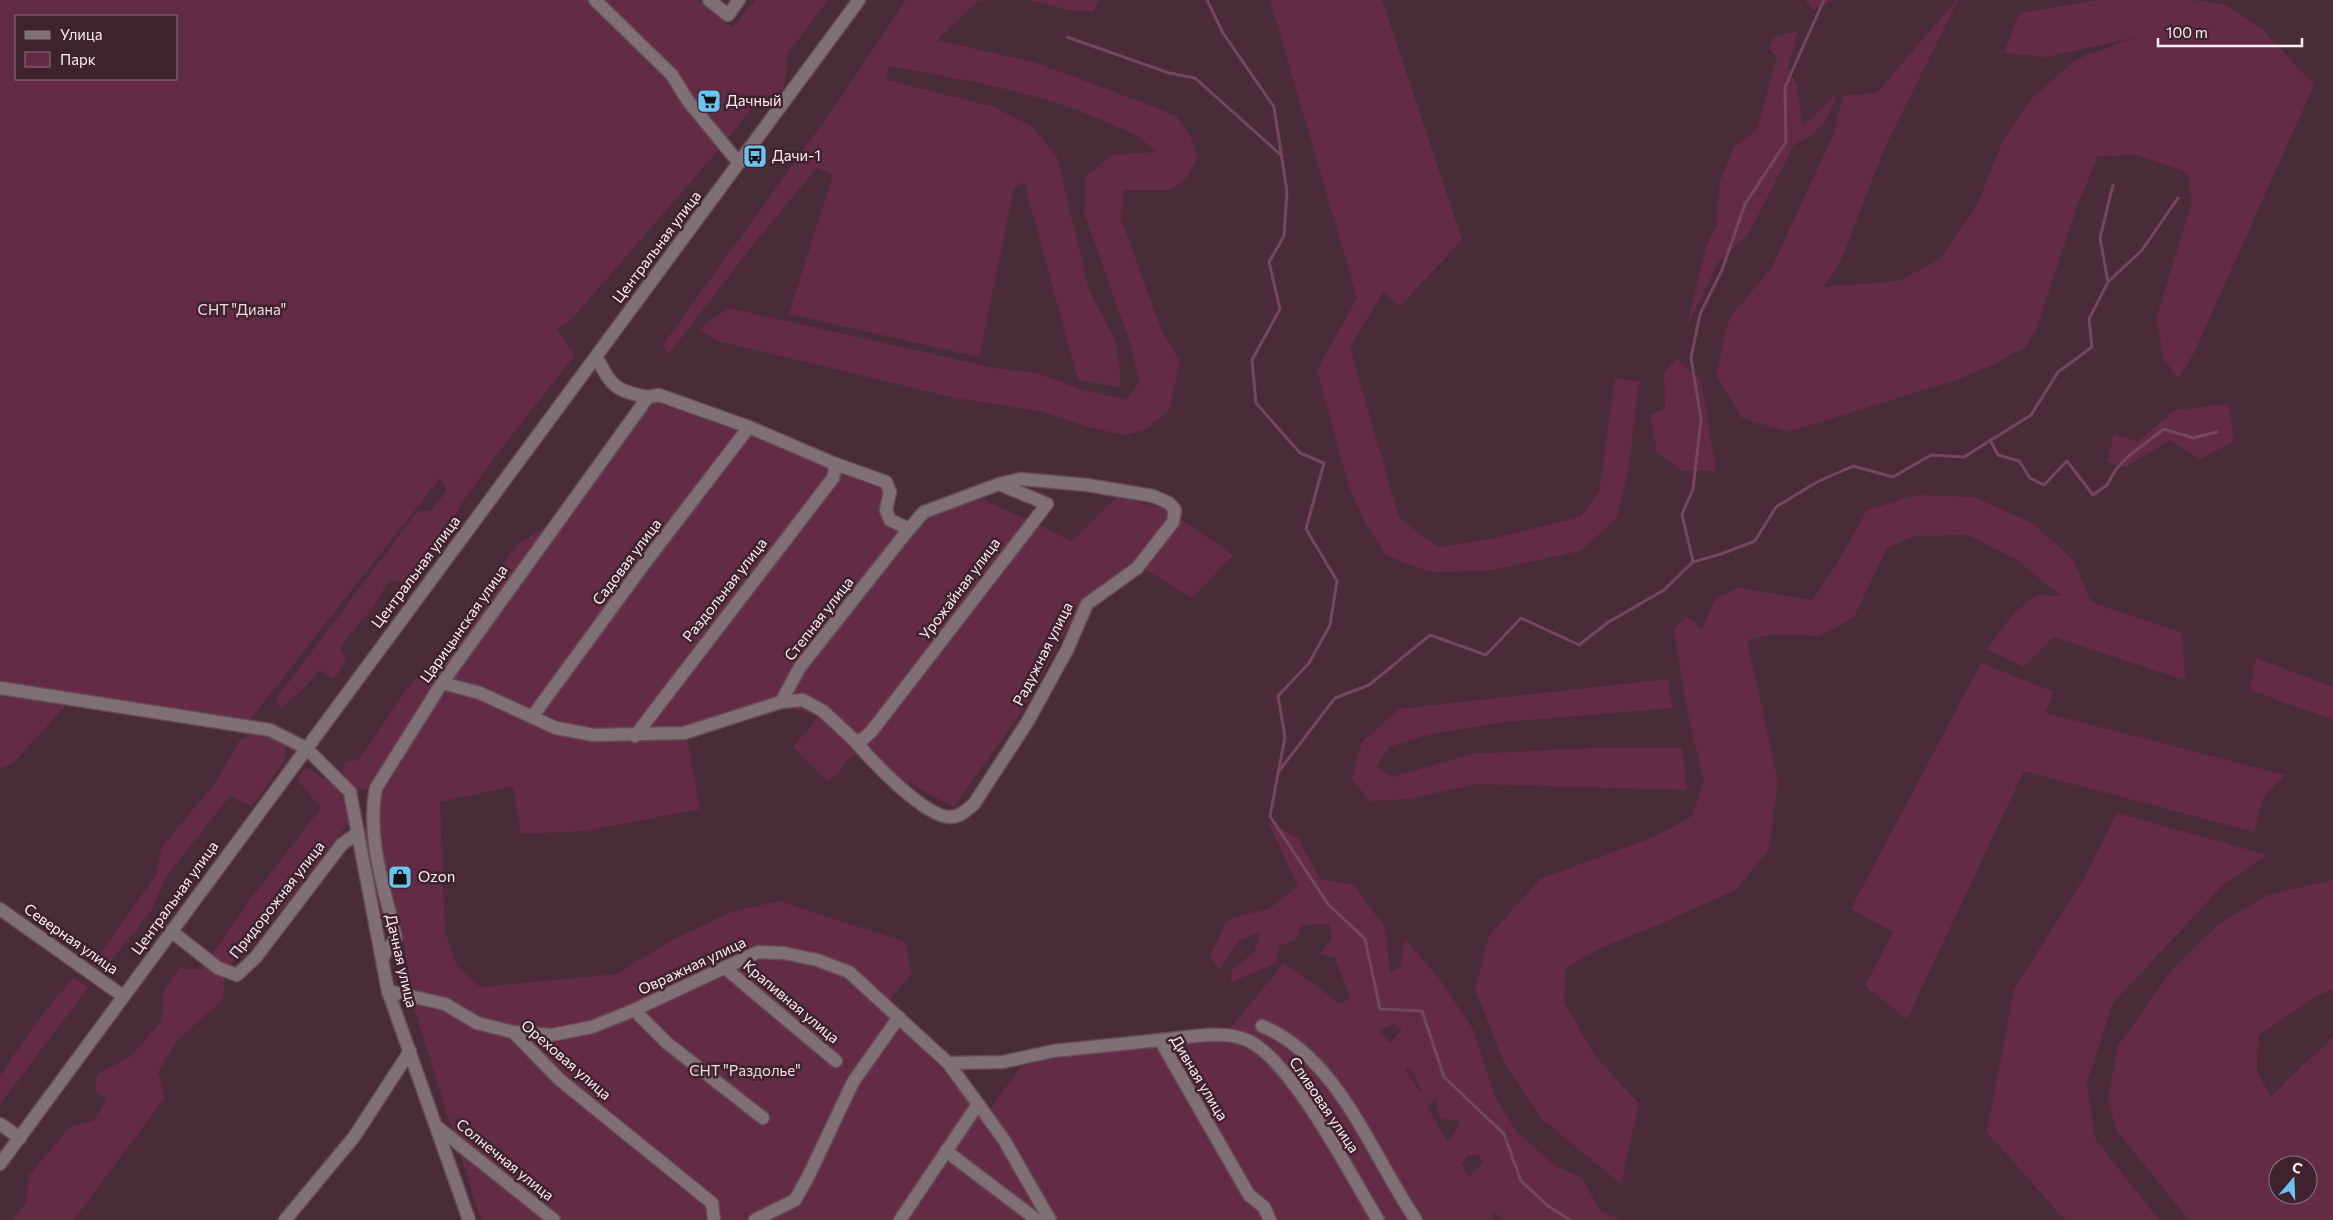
<svg xmlns="http://www.w3.org/2000/svg" width="2333" height="1220" font-family="Commissioner,sans-serif">
<style>
.green{fill:#632c44;fill-rule:evenodd}
.lines{fill:none;stroke-linecap:round;stroke-linejoin:round}
.stream{stroke:#73485d;stroke-width:3}
.minor-casing{stroke:#664b55;stroke-width:15}
.minor{stroke:#807076;stroke-width:12}
.labels{text-anchor:middle;stroke-width:5;stroke-linejoin:round;paint-order:stroke}
.poi-label{font-size:15px;fill:#feeef3;stroke:#3e222d;text-anchor:start}
.street-label{font-size:15px;fill:#feeef3;stroke:#3e222d}
.park-label{font-size:15px;fill:#f1d9e1;stroke:#3e222d}
</style>
<rect width="100%" height="100%" fill="#492c37"/>
<g class="green">
<path d="M0,0H698L732,28L755,0H828L788,53L784,86L761,110L755,104L727,140L576,314L557,330L575,355L504,445L463,501L444,535L414,569L409,583L389,580L373,607L340,647L346,661L334,679L320,670L302,690L280,709L276,699L417,512L432,510L447,490L440,478L241,731L68,703L12,764L0,769ZM16,16H176V79H16Z"/>
<path d="M906,0H984L976,2L937,40L1036,63L1139,101L1176,116L1191,137L1197,160L1184,181L1169,190H1124L1121,219L1161,329L1180,362L1169,410L1145,430L1124,435L1088,427L1039,411L955,398L718,341L699,329L728,308L995,368L1036,373L1083,390L1127,400L1139,382L1132,348L1084,213L1086,177L1111,155L1156,152C1136,132 1122,129 1097,118C1030,90 960,79 889,66L886,80L994,107L1033,127L1057,157L1089,290L1117,344L1121,387L1078,380L1024,182L1014,188L979,357L789,314L833,175L817,168L752,246L669,354L662,346L835,106Z"/>
<path d="M1029,0H1100L1093,11H1073Z"/>
<path d="M1270,0H1382L1462,240L1400,306L1383,292L1350,347L1399,518L1438,547L1491,539L1580,517L1599,492L1615,378L1639,382L1628,473L1617,518L1580,551L1486,571L1430,572L1387,556L1365,523L1349,487L1317,370L1357,298Z"/>
<path d="M1805,0H1834L1813,10Z"/>
<path d="M1956,0H1958L1885,147L1839,265L1823,287L1899,281L1940,259L1977,205L2002,142L2032,98L2077,59L2137,37L2046,57L2004,53L2019,13L2097,0H2192L2224,4L2263,30L2314,85L2193,355L2178,378L2163,358L2157,316L2192,201L2187,172L2136,155L2098,156L2078,204L2036,330L2025,347L1997,363L1959,379L1788,432L1742,418L1716,375L1729,319L1772,267L1834,133L1843,96L1877,93Z"/>
<path d="M1798,31L1788,68L1797,85L1802,127L1836,94C1830,117 1818,136 1795,143L1748,235L1719,261L1686,329L1706,246L1716,227L1720,181L1734,147L1757,130L1777,57L1769,48L1774,37Z"/>
<path d="M1677,359L1701,381L1716,471H1683L1657,452L1650,415L1665,408L1664,373Z"/>
<path d="M658,395L887,488L880,517L912,532L930,510L976,496L1072,541L1117,497L1166,509L1233,555L1192,598L1135,563L1093,593L1074,617L1024,708L954,807L899,778L863,744L829,782L793,747L819,716L781,705L687,739L700,809L584,831L521,834L513,786L440,802L445,932L457,966L480,987L617,974L672,940L731,912L779,901L905,942L912,974L881,1009L915,1041L985,1116L1021,1066L1075,1053L1223,1037L1284,963L1341,1004L1350,998L1335,958L1320,954L1332,939L1329,924L1301,925L1296,940L1280,946L1275,964L1231,982L1232,969L1254,953L1260,932L1239,941L1219,970L1210,956L1226,923L1234,917L1269,909L1298,886L1268,822L1298,838L1320,879L1354,885L1385,928L1390,973L1400,967L1405,939L1438,977L1473,1029L1496,1099L1517,1132L1555,1166L1582,1178L1601,1212L1623,1220H1502L1495,1213L1491,1214L1494,1220H481L412,1002L403,936L387,886L378,800L454,674L545,546ZM1393,1024L1402,1030L1390,1043L1380,1031ZM1410,1068L1422,1092L1420,1093L1405,1069ZM1436,1098L1440,1119L1460,1121L1451,1140L1447,1141L1427,1106ZM1469,1155H1478L1483,1163L1469,1177L1461,1164Z"/>
<path d="M2229,404L2234,441L2200,459L2170,440L2126,467L2107,462L2114,434L2137,442L2175,410Z"/>
<path d="M1917,495L1974,497L2034,524L2074,561L2091,602L2182,633L2185,680L2053,637L2024,667L1986,649L2015,612L2037,595L2061,596L2017,560L1968,535L1914,536L1887,548L1854,617L1820,636L1775,634L1747,640L1778,781L1769,849L1737,889L1665,922L1598,949L1566,968L1564,1002L1595,1056L1639,1104L1621,1184L1542,1119L1504,1062L1475,989L1489,936L1540,879L1654,837L1692,816L1704,782L1686,706L1674,629L1687,616L1702,629L1716,598L1738,588L1812,600L1837,564L1867,510Z"/>
<path d="M543,528V540L370,790L349,787L342,769L346,762L359,760L407,689L450,639L516,546Z"/>
<path d="M2256,658L2333,687V720L2250,690Z"/>
<path d="M1981,663L2054,692L2045,713L2285,775L2264,796L2254,832L2024,771L1907,1019L1865,986L1893,932L1851,909Z"/>
<path d="M1668,679L1672,708L1503,722L1429,734L1389,747L1376,767L1393,777L1471,754L1592,748H1682L1687,790L1477,784L1408,799L1369,801L1352,778L1362,742L1399,709Z"/>
<path d="M259,730L265,731L285,746V760L252,806L230,796L165,878L151,911L104,969L91,967L156,875L162,847L215,783L239,741Z"/>
<path d="M306,767C336,786 343,786 349,822L278,914L269,912L225,973L223,1000L178,1039L158,1072L165,1097L74,1220H12L26,1203L29,1175L71,1126L93,1121L106,1100L95,1090L97,1074L130,1057L162,1021L163,992L179,968L202,970L252,897L321,808L297,779Z"/>
<path d="M2117,813L2267,855L2224,884L2113,1003L2087,1083L2095,1139L2159,1220H2065L1987,1132L2014,989L2083,880Z"/>
<path d="M2333,880V989L2317,996L2258,1036L2257,1072L2271,1096L2333,1037V1220H2189L2116,1130L2108,1099L2118,1046L2172,970L2220,923L2268,895ZM2278,1165H2308V1195H2278Z"/>
<path d="M74,977L88,988L0,1104V1076L37,1021Z"/>
</g>
<g class="lines">
<g class="stream">
<path d="M1207,0L1223,33L1274,107L1287,192L1284,236L1269,262L1280,309L1252,360L1256,403L1300,453L1324,463L1306,529L1337,581L1330,625L1309,663L1278,696L1285,737L1270,816L1328,904L1365,939L1380,1009L1422,1011L1444,1077L1504,1134L1521,1181L1548,1206L1570,1220"/>
<path d="M1067,37L1169,73L1195,78L1282,156"/>
<path d="M2108,282L2142,250L2178,198"/>
<path d="M1990,440L1998,455L2019,461L2030,478L2044,485L2067,461L2093,495L2107,485L2116,469L2131,454L2164,429L2193,438L2217,432"/>
<path d="M1693,562L1721,554L1755,541L1776,507L1817,482L1853,466L1893,477L1931,455L1964,457L2031,415L2058,372L2092,347L2089,319L2108,282L2100,238L2113,185"/>
<path d="M1279,771L1335,698L1369,685L1430,635L1486,655L1521,618L1579,645L1607,623L1664,590L1693,562L1682,514L1693,489L1701,419L1691,358L1700,314L1722,270L1745,204L1786,142L1785,87L1824,0"/>
</g>
<g class="minor-casing">
<g id="minor">
<path d="M595,0L672,75L688,101L739,163"/>
<path d="M709,0L728,15L739,0"/>
<path d="M442,683L480,693L556,728L594,735L684,733L781,702L800,667L909,529L890,520L886,510L890,492L886,482L833,463L749,427L659,395L648,397"/>
<path d="M0,688L270,730L306,748L350,792L388,991L469,1220"/>
<path d="M781,702L803,700L823,711L854,740H862L871,732L1047,504L999,484L924,512L909,529"/>
<path d="M532,717L644,564L749,427"/>
<path d="M635,736L833,478L835,470L833,463"/>
<path d="M854,740C871,760 925,818 951,817C960,817 968,809 974,804L1028,721L1067,650L1087,604L1137,568L1173,522L1175,510L1169,503L1153,496L1087,485L1021,479L999,484"/>
<path d="M0,909L123,996"/>
<path d="M171,931L218,968L237,975L256,957L342,844L358,833"/>
<path d="M382,958L396,938C385,891 366,837 376,788L442,683L648,397C615,391 611,386 596,356"/>
<path d="M725,968L836,1061"/>
<path d="M388,991L445,1004L477,1023L513,1032L560,1080L712,1203L714,1220"/>
<path d="M634,1010L667,1043L763,1118"/>
<path d="M1262,1026C1339,1058 1371,1154 1416,1220"/>
<path d="M513,1032L551,1035L592,1027L634,1010L758,952L784,953L817,960L849,972L948,1063L978,1104"/>
<path d="M1160,1040C1186,1038 1222,1029 1247,1040C1292,1060 1351,1176 1378,1220"/>
<path d="M948,1063L1003,1062L1053,1051L1160,1040L1249,1195L1264,1207L1270,1220"/>
<path d="M0,1124L20,1138"/>
<path d="M436,1126L554,1220"/>
<path d="M946,1151L1037,1220"/>
<path d="M0,1164L859,0"/>
<path d="M285,1220L354,1137L410,1051"/>
<path d="M755,1220L795,1200L808,1177L853,1082L899,1017"/>
<path d="M900,1220L978,1104L1004,1140L1050,1220"/>
</g>
</g>
<use href="#minor" class="minor"/>
</g>
<defs>
<g id="supermarket-square" transform="scale(1.25)"><rect x="-9" y="-9" width="18" height="18" rx="4" fill="#6ac3f1" stroke="#3e222d"/><path d="M-6-5.5h2.5l.6 2H6L4.5 2H-2.5L-4.4-4H-6ZM-1.5 3.2a1.3 1.3 0 1 0 .1 0ZM3 3.2a1.3 1.3 0 1 0 .1 0Z" fill="#111"/></g>
<g id="bus-square" transform="scale(1.25)"><rect x="-9" y="-9" width="18" height="18" rx="4" fill="#6ac3f1" stroke="#3e222d"/><path d="M-5-6H5V4H4V6H2V4H-2V6H-4V4H-5ZM-3.5-4V0h7V-4ZM-3.5 1.2v1.5H-2V1.2ZM2 1.2v1.5H3.5V1.2Z" fill="#111"/></g>
<g id="shop-square" transform="scale(1.25)"><rect x="-9" y="-9" width="18" height="18" rx="4" fill="#6ac3f1" stroke="#3e222d"/><path d="M-5-2.5h2.3a2.7 3.5 0 0 1 5.4 0H5L5.5 6h-11ZM-1.5-2.5h3a1.5 2.3 0 0 0-3 0Z" fill="#111"/></g>
</defs>
<g fill-rule="evenodd">
<use href="#supermarket-square" x="709" y="101"/>
<use href="#bus-square" x="755" y="156"/>
<use href="#shop-square" x="400" y="877"/>
</g>
<g class="labels">
<g class="poi-label">
<text x="726" y="106">Дачный</text>
<text x="772" y="161">Дачи-1</text>
<text x="418" y="882">Ozon</text>
</g>
<g class="street-label">
<text transform="translate(657 247) rotate(-53)" y="5">Центральная улица</text>
<text transform="translate(627 562) rotate(-53)" y="5">Садовая улица</text>
<text transform="translate(416 572) rotate(-53)" y="5">Центральная улица</text>
<text transform="translate(960 589) rotate(-53)" y="5">Урожайная улица</text>
<text transform="translate(725 590) rotate(-52)" y="5">Раздольная улица</text>
<text transform="translate(819 619) rotate(-52)" y="5">Степная улица</text>
<text transform="translate(464 624) rotate(-55)" y="5">Царицынская улица</text>
<text transform="translate(1043 654) rotate(-63)" y="5">Радужная улица</text>
<text transform="translate(175 898) rotate(-54)" y="5">Центральная улица</text>
<text transform="translate(277 900) rotate(-52)" y="5">Придорожная улица</text>
<text transform="translate(71 939) rotate(35)" y="5">Северная улица</text>
<text transform="translate(401 961) rotate(77)" y="5">Дачная улица</text>
<text transform="translate(692 966) rotate(-25)" y="5">Овражная улица</text>
<text transform="translate(791 1002) rotate(40)" y="5">Крапивная улица</text>
<text transform="translate(566 1060) rotate(41)" y="5">Ореховая улица</text>
<text transform="translate(1199 1078) rotate(59)" y="5">Дивная улица</text>
<text transform="translate(1324 1105) rotate(56)" y="5">Сливовая улица</text>
<text transform="translate(505 1160) rotate(39)" y="5">Солнечная улица</text>
</g>
<g class="park-label">
<text x="242" y="315">СНТ "Диана"</text>
<text x="745" y="1076">СНТ "Раздолье"</text>
</g>
</g>
<rect x="15" y="15" width="162" height="65" fill="#3e222d" stroke="#8b747c"/>
<rect x="25" y="31" width="25" height="8" fill="#807076" stroke="#8b747c"/>
<text x="60" y="40" font-size="15" fill="#feeef3">Улица</text>
<rect x="25" y="52" width="25" height="15" fill="#632c44" stroke="#8b747c"/>
<text x="60" y="65" font-size="15" fill="#feeef3">Парк</text>
<g transform="translate(2293 1180) rotate(19)"><circle r="24" fill="#3e222d" stroke="#8b747c"/>
<path d="M0-4L9 19L0 12L-9 19Z" fill="#6ac3f1"/>
<text y="-8" font-size="14" font-weight="bold" text-anchor="middle" fill="#feeef3">С</text>
</g>
<path d="M2158 38v8h144v-8" fill="none" stroke="#feeef3" stroke-width="2.5"/>
<text x="2166" y="38" font-size="15" fill="#feeef3" stroke="#3e222d" stroke-width="4" paint-order="stroke">100 m</text>
</svg>
